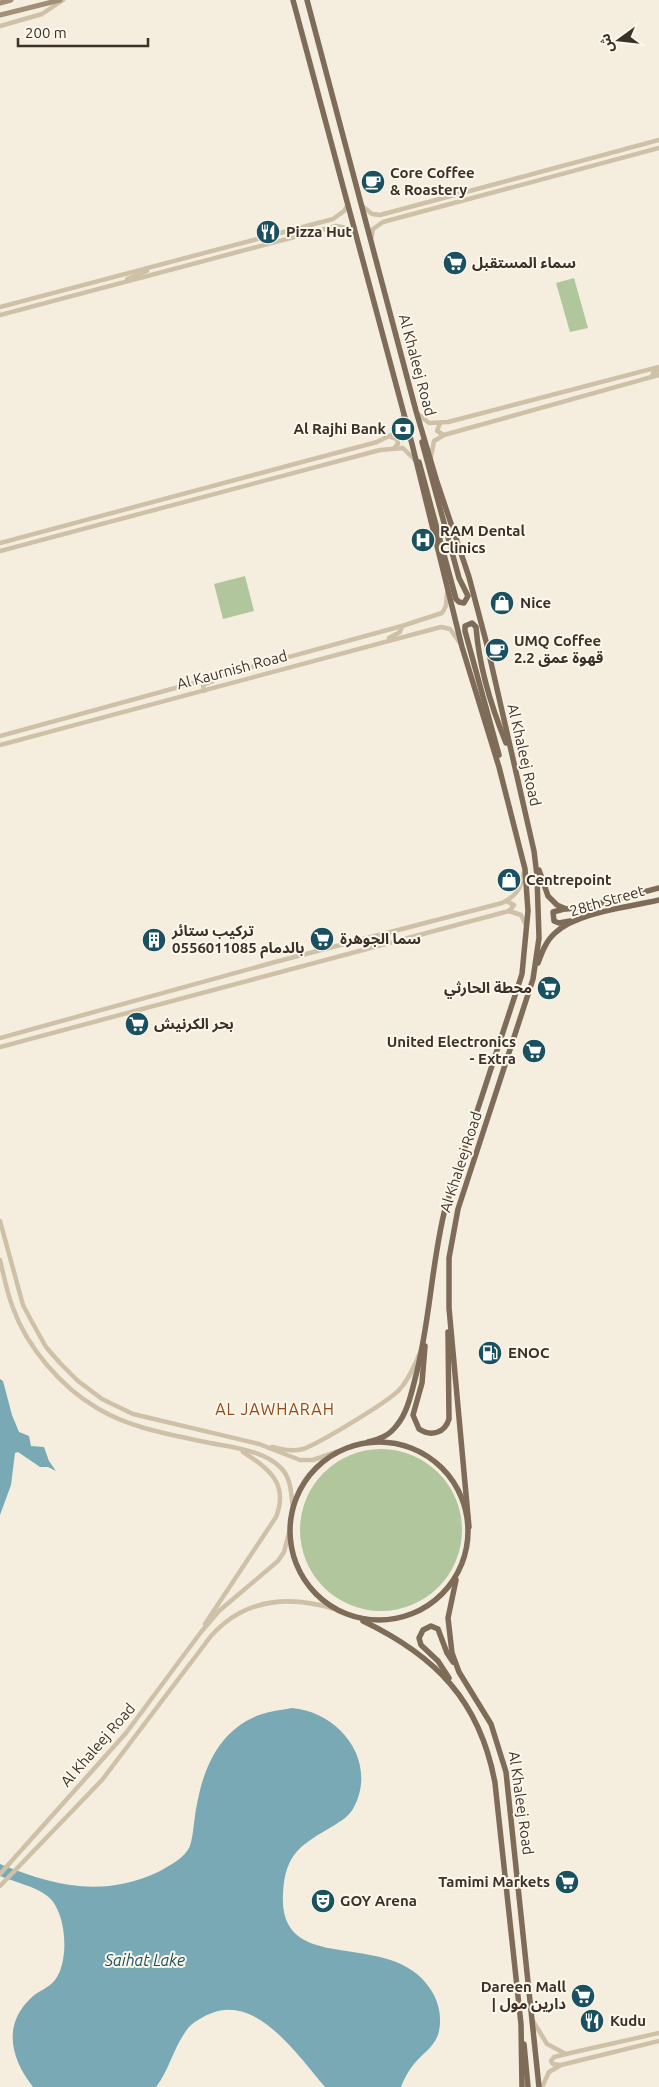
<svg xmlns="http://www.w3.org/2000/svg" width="659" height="2087" font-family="Ubuntu,'Noto Sans Arabic',sans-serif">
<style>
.green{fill:#b1c69c}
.water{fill:#79a9b5}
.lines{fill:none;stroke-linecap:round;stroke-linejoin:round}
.tertiary{stroke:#cfc0a8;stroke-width:4.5}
.secondary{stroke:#a38f79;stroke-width:5}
.primary{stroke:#7e6b58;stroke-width:5.5}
.labels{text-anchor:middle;stroke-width:4;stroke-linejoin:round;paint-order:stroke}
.poi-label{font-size:15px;font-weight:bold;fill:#3b3129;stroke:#fcf7eb;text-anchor:start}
.street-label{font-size:15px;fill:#3b3129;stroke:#fcf7eb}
.neighbourhood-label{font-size:16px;letter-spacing:1px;fill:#934919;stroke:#fcf7eb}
.water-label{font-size:16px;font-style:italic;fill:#195161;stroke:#fcf7eb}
</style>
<rect width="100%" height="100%" fill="#f5eede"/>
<g class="green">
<path d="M574,278L588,328L570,332L556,283Z"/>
<path d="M245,576L254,611L223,619L214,584Z"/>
<circle cx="381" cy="1530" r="81"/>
</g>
<g class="water">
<path d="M0,1379L3,1381L12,1415L19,1432L29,1436L31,1446L44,1447L49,1461L56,1471L48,1467H40L18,1452L15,1453L11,1485L0,1515Z"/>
<path d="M292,1708C340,1712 379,1762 353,1809C348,1817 341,1821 333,1826C301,1845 285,1853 283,1894C278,1982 397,1923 434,1995C440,2007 442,2021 438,2035C433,2048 422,2054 414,2064C408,2071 404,2079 401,2087H325C299,2057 258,1995 212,2013C204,2016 195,2021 189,2027C174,2045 170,2069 156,2087H33C11,2059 2,2025 31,1998C38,1991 49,1988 55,1980C70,1961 67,1909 46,1895C33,1886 15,1882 0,1876V1864C54,1886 102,1898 158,1872C169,1866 185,1858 190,1846C194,1833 194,1817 197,1804C204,1766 220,1730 259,1715C270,1711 281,1710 292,1708Z"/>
</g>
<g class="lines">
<g class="tertiary">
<path d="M0,26L42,14L63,0"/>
<path d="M361,205L372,214L380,215L659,140"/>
<path d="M371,239L373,229L383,222L659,148"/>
<path d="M127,279L147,271"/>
<path d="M0,307L333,219L344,211L348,204"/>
<path d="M0,315L336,226L348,228L355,233"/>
<path d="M652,377L653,373L659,370"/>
<path d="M418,414L429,423L448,422L659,367"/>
<path d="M440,423L437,431L444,435"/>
<path d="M391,437L397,439L398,444L395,447"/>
<path d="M431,457L434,441L444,435L659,375"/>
<path d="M0,543L377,442L399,431L403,416"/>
<path d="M0,551L380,450L403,448L415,460"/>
<path d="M389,638L400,632L402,626"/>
<path d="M204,691L203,685L213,681"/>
<path d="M0,736L402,626L442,613L446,606L447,593"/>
<path d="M0,745L441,627L450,629L460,643"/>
<path d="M508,902L514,905L509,911"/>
<path d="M0,1038L275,962L502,903C517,896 521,888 524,872"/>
<path d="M0,1047L509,911L521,915L526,925"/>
<path d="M0,1221L23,1305L32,1322L46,1347L60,1363L78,1381L102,1399L133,1414L259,1444L300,1460H313L336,1452"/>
<path d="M0,1260C4,1276 7,1293 13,1308C27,1347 61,1387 97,1408C130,1428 168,1434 205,1442C229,1447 261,1449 280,1467C292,1478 291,1495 293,1509"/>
<path d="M272,1447C282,1449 292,1452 303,1449C318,1444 388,1402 399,1390C409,1380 414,1366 420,1353"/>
<path d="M205,1624L276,1517C289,1484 269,1468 243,1452"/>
<path d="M0,1874L126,1733L201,1632L219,1611L278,1561L284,1552L290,1529"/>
<path d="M0,1886L102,1780L211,1636C245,1598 289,1595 335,1609"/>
<path d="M533,2021L547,2044L566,2054L659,2033"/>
<path d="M560,2065L553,2064L551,2061L554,2057L566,2054"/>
<path d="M542,2087L549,2072L561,2065L659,2041"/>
</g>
<g class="secondary">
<path d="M0,3L11,0"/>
<path d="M0,15L60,0"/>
</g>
<g class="primary">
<path d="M293,0L412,444L462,647L499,767L525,869L528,911L522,974L445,1209C431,1265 430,1324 415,1379C411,1395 407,1413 397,1425C389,1436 380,1439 368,1442"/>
<path d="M307,0L416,411L437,482L469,577L487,645L534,851L537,876L539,938L533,979L458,1209L449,1258V1308L469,1527"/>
<path d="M419,462L456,599L459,602L464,603L468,596L459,578L422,442"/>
<path d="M499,755L465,631V626L472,623L476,627C479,666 491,706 506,743"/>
<path d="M539,870L548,896L557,905L566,909L587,907L659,888"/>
<path d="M564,909L553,912L554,921L559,923L570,921"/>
<path d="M538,963C542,952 546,941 555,933C577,912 630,907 659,900"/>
<path d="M425,1346L422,1383L413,1415L419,1429C431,1437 445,1433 449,1419L448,1332"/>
<circle cx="379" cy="1531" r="89"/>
<path d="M456,1580L448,1618L452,1653L459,1672L491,1724L506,1772L539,2087"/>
<path d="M363,1621C436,1656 480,1701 495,1783L521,2024L522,2087"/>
<path d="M449,1678L438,1661L421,1645L419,1638L423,1630L431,1626L438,1629L447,1653L453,1662"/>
<path d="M524,2044L528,2087"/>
</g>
</g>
<defs>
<g id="cafe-disc" transform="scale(1.25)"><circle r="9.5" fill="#195161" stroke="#fcf7eb"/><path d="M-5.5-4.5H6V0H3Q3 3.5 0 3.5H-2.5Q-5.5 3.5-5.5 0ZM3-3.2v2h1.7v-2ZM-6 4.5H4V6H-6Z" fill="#fff"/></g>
<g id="restaurant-disc" transform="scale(1.25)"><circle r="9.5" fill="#195161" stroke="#fcf7eb"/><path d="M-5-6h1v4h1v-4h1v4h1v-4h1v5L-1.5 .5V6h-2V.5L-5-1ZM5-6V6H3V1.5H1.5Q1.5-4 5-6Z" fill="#fff"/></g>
<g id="supermarket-disc" transform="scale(1.25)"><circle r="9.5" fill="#195161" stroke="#fcf7eb"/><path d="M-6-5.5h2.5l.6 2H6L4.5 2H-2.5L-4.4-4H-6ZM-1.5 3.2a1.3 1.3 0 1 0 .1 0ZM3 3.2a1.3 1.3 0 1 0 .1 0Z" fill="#fff"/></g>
<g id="bank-disc" transform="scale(1.25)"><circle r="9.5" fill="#195161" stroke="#fcf7eb"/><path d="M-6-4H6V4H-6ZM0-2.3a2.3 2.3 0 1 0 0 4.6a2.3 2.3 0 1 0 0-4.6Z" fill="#fff"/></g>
<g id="hospital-disc" transform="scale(1.25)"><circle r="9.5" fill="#195161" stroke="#fcf7eb"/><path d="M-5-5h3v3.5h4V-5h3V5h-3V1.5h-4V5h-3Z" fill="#fff"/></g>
<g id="shop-disc" transform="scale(1.25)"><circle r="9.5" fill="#195161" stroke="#fcf7eb"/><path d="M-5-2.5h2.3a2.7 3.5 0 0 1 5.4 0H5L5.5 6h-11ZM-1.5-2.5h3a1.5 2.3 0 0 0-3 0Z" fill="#fff"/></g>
<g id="building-disc" transform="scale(1.25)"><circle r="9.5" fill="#195161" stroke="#fcf7eb"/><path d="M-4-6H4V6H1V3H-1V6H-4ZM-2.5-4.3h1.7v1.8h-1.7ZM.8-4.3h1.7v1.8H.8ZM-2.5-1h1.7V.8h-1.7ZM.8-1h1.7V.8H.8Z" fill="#fff"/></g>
<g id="fuel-disc" transform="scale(1.25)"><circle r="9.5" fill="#195161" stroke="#fcf7eb"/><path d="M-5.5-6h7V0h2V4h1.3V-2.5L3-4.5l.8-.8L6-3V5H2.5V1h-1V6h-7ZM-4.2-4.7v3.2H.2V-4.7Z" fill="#fff"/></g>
<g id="theatre-disc" transform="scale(1.25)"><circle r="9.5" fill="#195161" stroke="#fcf7eb"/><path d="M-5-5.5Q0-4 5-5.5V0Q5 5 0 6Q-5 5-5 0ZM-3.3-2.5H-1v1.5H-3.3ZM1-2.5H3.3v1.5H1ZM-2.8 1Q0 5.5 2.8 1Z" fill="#fff"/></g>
</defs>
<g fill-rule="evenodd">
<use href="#cafe-disc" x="373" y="182"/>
<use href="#restaurant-disc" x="268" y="232"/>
<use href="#supermarket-disc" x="455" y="263"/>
<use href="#bank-disc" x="403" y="429"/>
<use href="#hospital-disc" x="423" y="540"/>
<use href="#shop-disc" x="502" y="603"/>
<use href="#cafe-disc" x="497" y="650"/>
<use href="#shop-disc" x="509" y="880"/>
<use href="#supermarket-disc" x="322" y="939"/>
<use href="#building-disc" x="154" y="940"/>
<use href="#supermarket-disc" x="549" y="988"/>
<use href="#supermarket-disc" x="137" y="1024"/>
<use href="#supermarket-disc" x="534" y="1051"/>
<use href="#fuel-disc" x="490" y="1353"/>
<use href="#supermarket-disc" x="567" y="1882"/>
<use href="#theatre-disc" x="323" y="1901"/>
<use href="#supermarket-disc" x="583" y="1996"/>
<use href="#restaurant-disc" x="592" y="2021"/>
</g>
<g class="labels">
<g class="poi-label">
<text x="390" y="178">Core Coffee<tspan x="390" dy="17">&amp; Roastery</tspan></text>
<text x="286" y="237">Pizza Hut</text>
<text x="472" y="268">سماء المستقبل</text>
<text x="386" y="434" text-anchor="end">Al Rajhi Bank</text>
<text x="440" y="536">RAM Dental<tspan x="440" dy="17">Clinics</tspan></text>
<text x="520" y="608">Nice</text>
<text x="514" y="646">UMQ Coffee<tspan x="514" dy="17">2.2 قهوة عمق</tspan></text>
<text x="526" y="885">Centrepoint</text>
<text x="172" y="936">تركيب ستائر<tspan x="172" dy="17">بالدمام 0556011085</tspan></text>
<text x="340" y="944">سما الجوهرة</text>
<text x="532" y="993" text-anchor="end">محطة الحارثي</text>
<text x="154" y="1029">بحر الكرنيش</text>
<text x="516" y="1047" text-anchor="end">United Electronics<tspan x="516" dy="17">- Extra</tspan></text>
<text x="508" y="1358">ENOC</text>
<text x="550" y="1887" text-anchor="end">Tamimi Markets</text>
<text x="340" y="1906">GOY Arena</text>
<text x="566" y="1992" text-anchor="end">Dareen Mall<tspan x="566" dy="17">| دارين مول</tspan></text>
<text x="610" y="2026">Kudu</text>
</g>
<g class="street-label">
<text transform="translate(417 365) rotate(75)" y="5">Al Khaleej Road</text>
<text transform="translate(232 670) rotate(-15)" y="5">Al Kaurnish Road</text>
<text transform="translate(524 755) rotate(77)" y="5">Al Khaleej Road</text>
<text transform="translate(607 901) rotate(-16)" y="5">28th Street</text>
<text transform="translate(461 1162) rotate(-72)" y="5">Al Khaleej Road</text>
<text transform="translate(98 1745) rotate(-49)" y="5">Al Khaleej Road</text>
<text transform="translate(521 1803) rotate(82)" y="5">Al Khaleej Road</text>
</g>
<g class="neighbourhood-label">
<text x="275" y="1415">AL JAWHARAH</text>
</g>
<g class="water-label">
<text x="145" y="1966">Saihat Lake</text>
</g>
</g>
<g transform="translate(619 40) rotate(255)" stroke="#fcf7eb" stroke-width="4" paint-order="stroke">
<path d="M0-4L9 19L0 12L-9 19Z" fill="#3b3129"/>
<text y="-8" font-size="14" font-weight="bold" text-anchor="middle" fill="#3b3129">ش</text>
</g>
<path d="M18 38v8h130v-8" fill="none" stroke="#3b3129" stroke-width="2.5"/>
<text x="25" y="38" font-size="15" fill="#3b3129" stroke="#fcf7eb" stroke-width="4" paint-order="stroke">200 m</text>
</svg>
